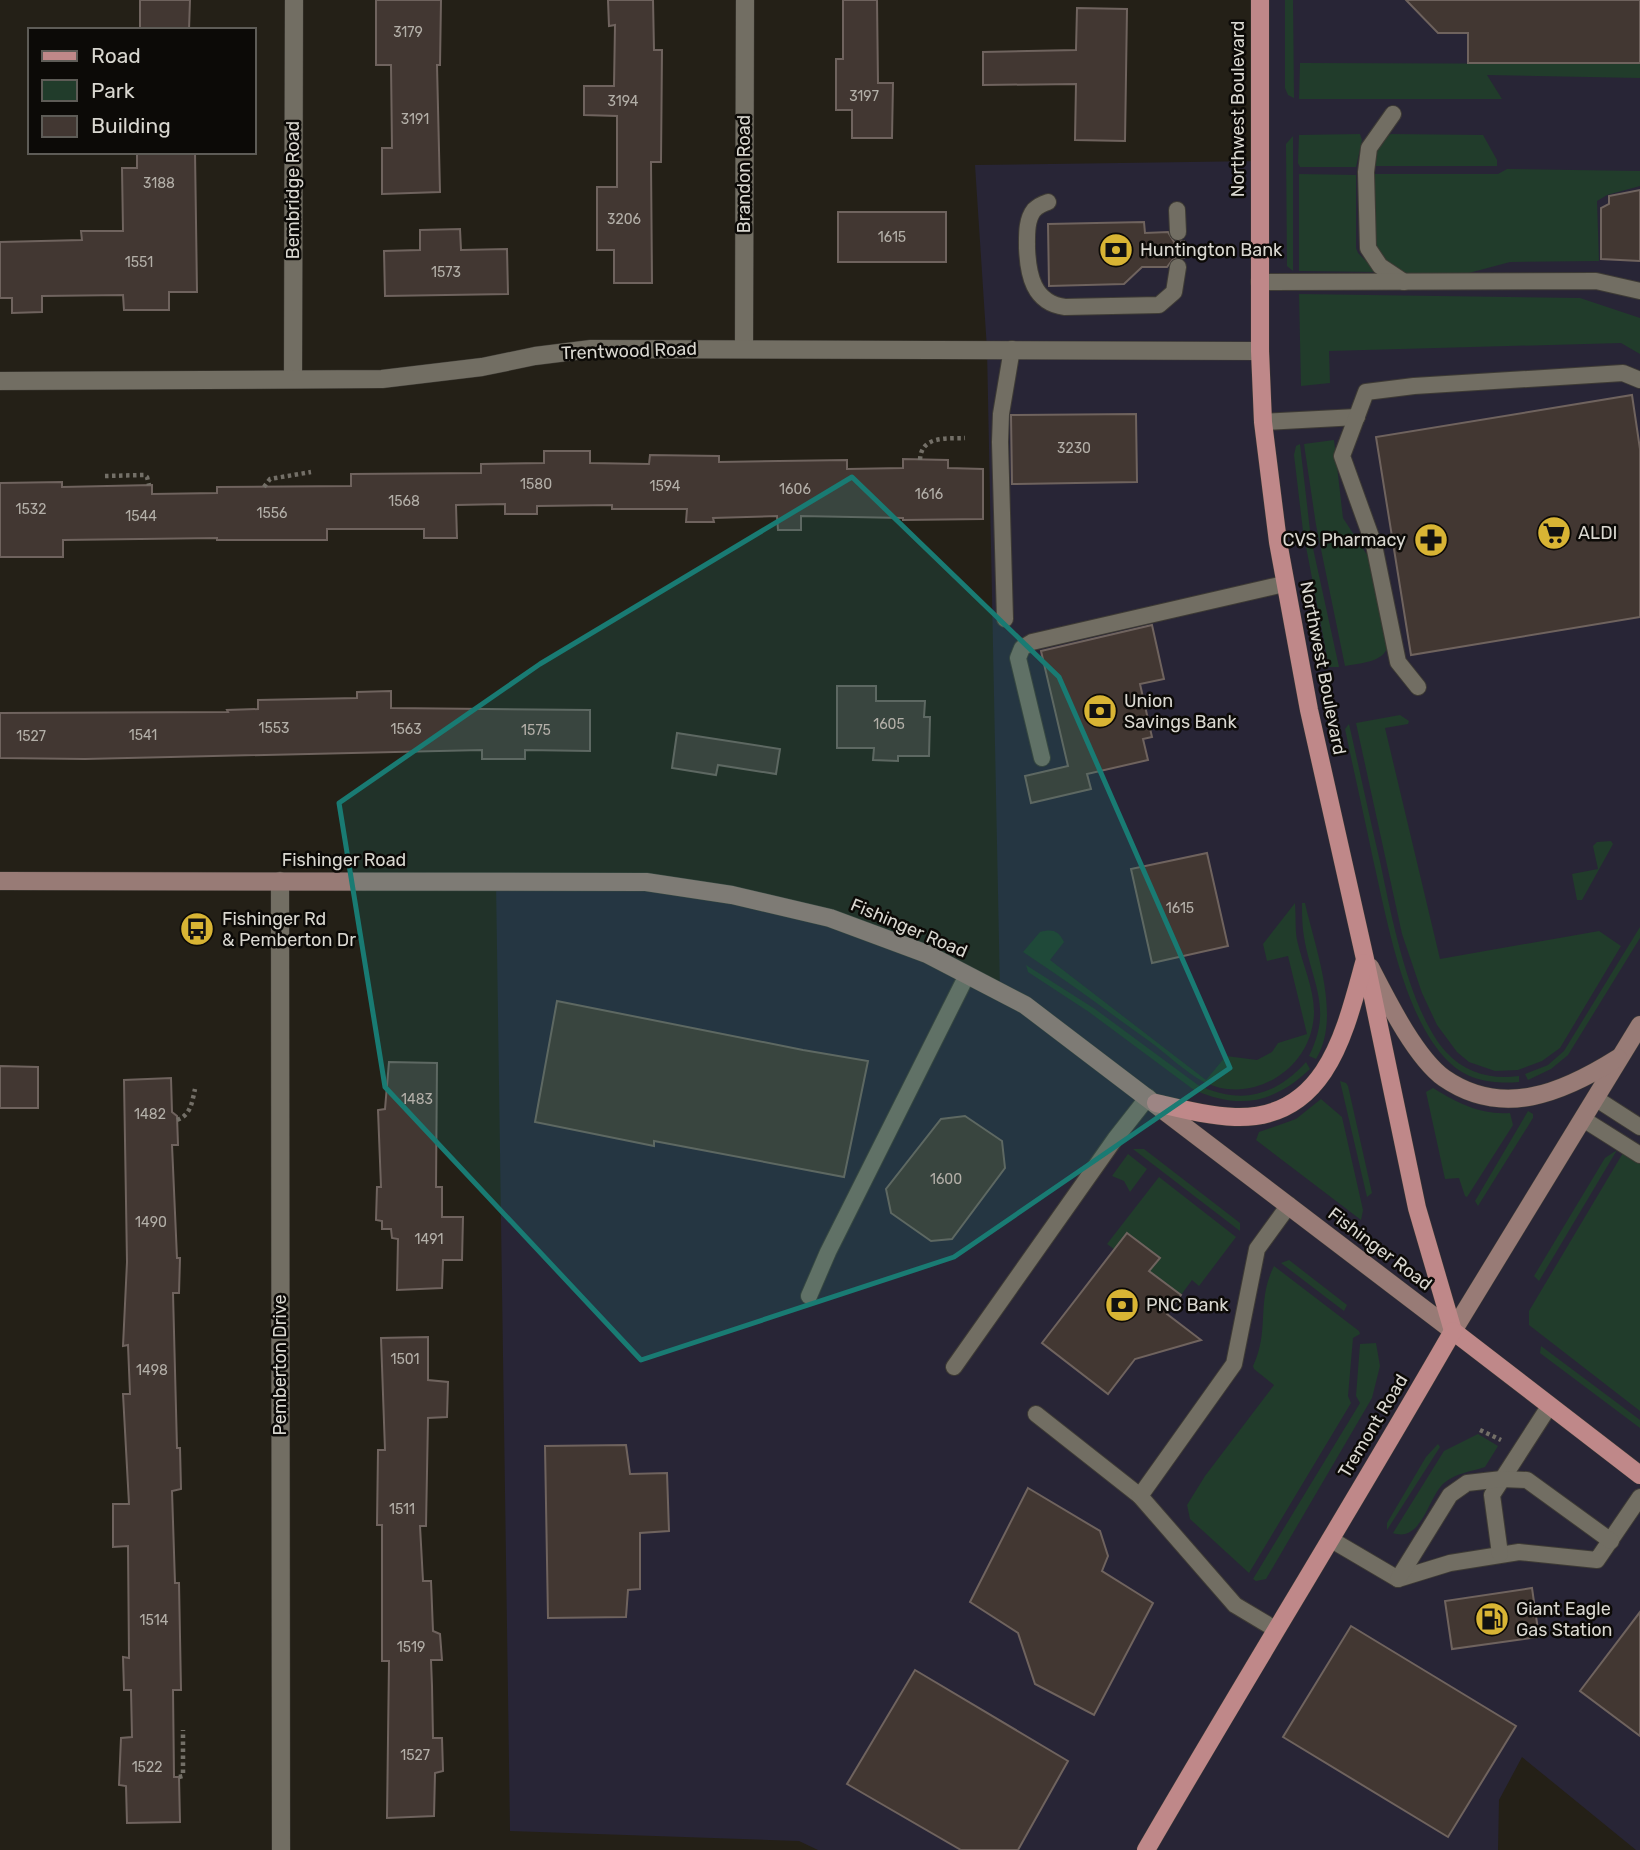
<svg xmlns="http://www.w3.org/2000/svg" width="1640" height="1850" font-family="Rubik,sans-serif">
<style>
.commercial{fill:#282536}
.green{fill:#213c2b}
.building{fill:#423732;stroke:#6f635e;stroke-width:2}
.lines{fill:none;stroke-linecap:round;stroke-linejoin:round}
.service-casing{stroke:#3e3b35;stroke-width:18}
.minor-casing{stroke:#3e3b35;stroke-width:19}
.secondary-casing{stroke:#3e3b35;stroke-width:19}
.primary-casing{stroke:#3e3b35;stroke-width:19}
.path{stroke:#736f67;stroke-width:4.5;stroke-dasharray:3.5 3.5;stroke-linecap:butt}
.service{stroke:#726e63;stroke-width:16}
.minor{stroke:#726e63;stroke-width:18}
.secondary{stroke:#987b76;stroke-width:18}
.primary{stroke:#bf8889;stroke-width:18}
.marked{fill:#197b73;fill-opacity:0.2;stroke:#197b73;stroke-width:5;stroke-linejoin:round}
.labels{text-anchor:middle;stroke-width:5;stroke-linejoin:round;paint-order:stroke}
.number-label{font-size:14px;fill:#b3afa8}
.street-label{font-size:18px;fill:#d9d7d0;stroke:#0c0a07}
.poi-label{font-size:18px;fill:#d9d7d0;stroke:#0c0a07;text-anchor:start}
</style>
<rect width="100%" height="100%" fill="#242017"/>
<path class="commercial" d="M1260,0H1640V1850H1636L1522,1757L1499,1800L1498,1850H818L799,1841L510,1831L496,881L646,882L830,918L1000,992L987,349L975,165L1259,161Z"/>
<g class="green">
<path d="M1285,0H1293L1294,98L1288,95L1285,88Z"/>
<path d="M1300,63L1640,64V78L1487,75L1502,99H1299Z"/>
<path d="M1360,134L1362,140L1356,167H1300L1298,163L1299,135Z"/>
<path d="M1391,134L1483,135L1497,160V166H1372C1374,151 1378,142 1391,134Z"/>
<path d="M1293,136V271L1287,266L1286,144Z"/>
<path d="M1507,169L1640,171V186L1607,195L1597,201L1599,261L1510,262L1465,274H1405L1389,268L1375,247L1374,174H1498Z"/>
<path d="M1299,174L1356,175V248L1358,253L1377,272L1299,271Z"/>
<path d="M1299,294L1580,298L1640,318V354L1621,343L1329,351L1330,383L1301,386Z"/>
<path d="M1334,440L1343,518L1375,567L1388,646C1383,663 1360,663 1345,666L1316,525L1304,444Z"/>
<path d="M1300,444L1311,539L1339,667H1329L1303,531L1294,455L1296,446Z"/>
<path d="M1400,715L1409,721L1408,724L1385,728L1440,959L1599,931L1621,946L1560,1048L1542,1061L1518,1070L1495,1071L1469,1062L1457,1052L1437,1025L1422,993L1402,934L1356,723Z"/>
<path d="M1349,724C1360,772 1370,819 1381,866C1392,919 1410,1012 1446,1052C1465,1073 1492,1080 1519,1076V1082C1494,1084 1468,1081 1449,1062C1404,1019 1387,920 1373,859C1364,816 1354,772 1345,729Z"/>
<path d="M1611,841L1613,844L1582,900H1577L1572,874L1598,869L1593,846L1597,842Z"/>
<path d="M1295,903C1296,915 1295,929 1297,940C1303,967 1318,996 1313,1023C1306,1072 1250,1105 1204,1082C1185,1072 1167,1054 1149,1041C1107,1011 1066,980 1023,952L1040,932C1052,929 1058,930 1064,942L1050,960L1206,1080L1226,1056L1257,1060L1272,1052L1278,1043L1307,1034L1288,956L1267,961L1263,944Z"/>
<path d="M1302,903H1305C1315,948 1342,1017 1316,1059L1309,1056C1333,1008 1312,984 1304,937C1302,926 1302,914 1302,903Z"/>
<path d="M1640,927V938L1568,1055L1551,1069L1528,1080L1525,1074L1548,1065L1564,1051Z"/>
<path d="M1026,965L1095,1009L1198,1085C1241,1105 1274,1097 1306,1062L1310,1069C1274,1103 1240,1110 1194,1090L1089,1012L1028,972Z"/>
<path d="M1340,1081L1346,1083L1348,1086L1372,1193L1367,1197Z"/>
<path d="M1433,1088C1457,1103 1481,1115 1510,1113L1513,1125L1467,1197L1465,1196L1459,1178L1445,1179L1426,1092Z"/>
<path d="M1321,1099L1342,1117L1363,1210L1361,1220L1256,1140L1259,1132L1296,1119Z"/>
<path d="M1528,1111L1533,1114V1118L1478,1206L1475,1201Z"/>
<path d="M1133,1149H1144L1240,1223V1231Z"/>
<path d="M1617,1150L1539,1281L1534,1276L1605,1158Z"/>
<path d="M1623,1153L1640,1164V1411L1529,1325V1311Z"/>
<path d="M1128,1154L1147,1169L1130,1192L1124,1181L1112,1176Z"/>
<path d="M1159,1177L1236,1237L1199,1286L1192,1280L1181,1295L1149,1271L1159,1258L1127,1233L1114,1249L1107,1244Z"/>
<path d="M1289,1260L1347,1305L1344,1311L1281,1263Z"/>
<path d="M1274,1266L1359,1331L1360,1334L1353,1338L1348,1396L1351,1403L1249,1573L1190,1519L1187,1505L1205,1476L1274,1385L1254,1369L1253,1366C1270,1331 1256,1301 1274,1266Z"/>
<path d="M1376,1343L1380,1366L1372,1398L1266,1579L1256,1581L1253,1579L1360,1403L1356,1396L1360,1344Z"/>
<path d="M1541,1346L1640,1420V1428L1540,1353Z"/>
<path d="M1478,1434L1498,1446L1485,1467C1470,1472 1456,1473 1444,1483C1428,1497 1422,1543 1393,1533L1444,1451Z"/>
<path d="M1438,1444L1440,1447L1387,1530V1523L1426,1457Z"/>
</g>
<g class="building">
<path d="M140,0H190L189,30H140Z"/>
<path d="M376,0H441L440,65H437L440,192L382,194V148H392L391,65H376Z"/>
<path d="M608,0H653L654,50H662L661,162H651L652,283H614V250H597V187H617V116L584,115V86H614L615,25L609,26Z"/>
<path d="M843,0H877L878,83H893L892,138H852V110H836V59H843Z"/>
<path d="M1406,0H1640V63H1468V33H1438Z"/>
<path d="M1077,8L1127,9L1125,141L1075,140L1076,84L983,85V52L1076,50Z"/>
<path d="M137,152H195L197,292H169V310H124L123,295L42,296V312L12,313V298H0V242L82,240L81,231H123L122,168H137Z"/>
<path d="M1640,190V261L1601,259V208L1609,204V196Z"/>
<rect x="838" y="212" width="108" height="50"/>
<path d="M1144,222L1145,233L1168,232L1174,242L1184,241V258H1174L1167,267H1142L1124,284L1049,286L1048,224Z"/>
<path d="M460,229L461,250L507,249L508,294L385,296L384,251L420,250V230Z"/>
<path d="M1632,395L1640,449V617L1411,655L1376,437Z"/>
<path d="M1136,414L1137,482L1012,484L1011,415Z"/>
<path d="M544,451H590V463L649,464L650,455L719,456V462L847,460V469L903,468V459L948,460V468L983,469V519L903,520V518L801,516V530H778L777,516L713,518L714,522H686L687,509H612V505L537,506V514H505V504L456,505L457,538H424V529H327V540H217V538L63,540V557H0V483L62,482V487L152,485V494L217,493V487L351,486V474L481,473V464L544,463Z"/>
<path d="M1152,625L1164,679L1140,684L1152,737L1143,739L1148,760L1087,774L1091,789L1031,803L1025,776L1068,766L1041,651Z"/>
<path d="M837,686H876V701H925L924,717H930L929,756H898V761L873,760L874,748H837Z"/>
<path d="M391,691V708L590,710V751L525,750V759H482V750L85,759L0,758V713L228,712L227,710L258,709V700L357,698V692Z"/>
<path d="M677,733L780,749L776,774L718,765L716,775L672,768Z"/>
<path d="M1207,853L1228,946L1152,963L1131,869Z"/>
<path d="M557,1001L803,1050L868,1061L844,1177L654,1141V1146L535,1122Z"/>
<path d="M389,1062L437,1063L436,1187H442V1217H463L462,1260H443L442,1288L397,1290L398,1239L392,1238L391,1229H382V1221L376,1220L377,1187H381L378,1110L385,1109Z"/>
<path d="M0,1066L38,1067V1108H0Z"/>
<path d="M171,1078L172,1112L177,1116L178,1145H172L177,1258H180L179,1293H173L177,1448H180L181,1489L172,1491L175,1583H179L181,1690H173L174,1777H179L180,1822L127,1823L126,1786L119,1785L121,1738L132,1737L131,1690H124L123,1657L129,1658L128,1546L113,1547V1504H129L123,1394H130L128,1345L123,1346L127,1262L124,1080Z"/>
<path d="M965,1116L1002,1141L1005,1168L952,1239L931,1241L891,1213L886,1189L941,1119Z"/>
<path d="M1127,1233L1160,1258L1149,1271L1181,1295L1167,1314L1201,1340L1135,1359L1108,1394L1042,1343Z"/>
<path d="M428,1337V1380L448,1382L447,1417L428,1418L426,1526H420L423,1581H431L433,1631L440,1634L442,1660H431L432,1686L433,1738H442L443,1771L435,1773L434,1816L387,1818L389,1661H382V1525H377L378,1450H385L381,1338Z"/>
<path d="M626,1445L630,1474L667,1473L669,1531L640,1533V1589L628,1590L626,1617L548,1618L545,1446Z"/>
<path d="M1028,1488L1100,1531L1108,1556L1102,1571L1153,1603L1094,1715L1035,1684L1018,1633L970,1602Z"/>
<path d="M1532,1588L1539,1637L1452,1649L1445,1601Z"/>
<path d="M1640,1612V1736L1580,1691Z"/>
<path d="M1351,1626L1516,1726L1448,1837L1283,1737Z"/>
<path d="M915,1670L1068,1761L1018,1850H961L847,1784Z"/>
</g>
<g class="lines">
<g class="service-casing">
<g id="service">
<path d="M1393,114L1369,148L1366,172L1368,248L1380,266L1404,282"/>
<path d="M1048,202C1042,204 1038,206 1034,210C1026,220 1027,236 1027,248C1028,274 1033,303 1065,307L1159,305L1174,292L1178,267"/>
<path d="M1177,210L1178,232"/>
<path d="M1259,282L1596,281L1640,291"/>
<path d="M1263,422L1357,417"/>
<path d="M1005,619L1000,442L1001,414L1012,349"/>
<path d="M1418,687L1398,662L1374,545L1342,456L1366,392L1414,386L1623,373L1640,380"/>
<path d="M1042,758L1018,658L1022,648L1032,642L1284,584"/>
<path d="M1595,1098L1640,1127"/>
<path d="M1583,1119L1640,1155"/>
<path d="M809,1296L828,1252L967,975"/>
<path d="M954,1367L1115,1139L1148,1097"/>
<path d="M1036,1414L1140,1496"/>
<path d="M1330,1539L1398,1579L1450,1563L1519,1552L1597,1560L1640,1497"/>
<path d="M1500,1554L1492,1495L1550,1405"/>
<path d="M1398,1579L1450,1495L1467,1483L1502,1479L1527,1480L1611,1541"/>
<path d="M1275,1629L1235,1605L1140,1496L1234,1364L1257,1249L1289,1205"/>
</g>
</g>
<g class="minor-casing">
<g id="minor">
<path d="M744,348L745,0"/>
<path d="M293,379L294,0"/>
<path d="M0,381L382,379L482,367L535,356L591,349L1260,351"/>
<path d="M280,881L281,1850"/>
</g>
</g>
<g class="secondary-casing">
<g id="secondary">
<path d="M0,881L646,882L732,895L830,918L927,954L1025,1005L1453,1331L1640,1025"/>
<path d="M1370,967C1386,998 1415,1057 1444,1078C1503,1119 1564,1092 1618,1058"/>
</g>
</g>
<g class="primary-casing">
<g id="primary">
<path d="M1260,0V351L1263,422L1278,542L1309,710L1365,959L1417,1208L1453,1331"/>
<path d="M1156,1103C1182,1109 1208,1116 1235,1117C1326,1120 1345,1032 1364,963"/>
<path d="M1453,1331L1640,1475"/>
<path d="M1146,1850C1247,1676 1353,1505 1453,1331"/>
</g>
</g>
<g class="path">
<path d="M920,460C921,435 947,439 965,438"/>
<path d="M105,476L144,475L147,477L149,485"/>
<path d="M264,487L270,479L311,472"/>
<path d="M177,1120C191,1115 192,1102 195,1089"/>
<path d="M1480,1430L1501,1440"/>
<path d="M179,1777L183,1776V1730"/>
</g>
<use href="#service" class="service"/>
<use href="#minor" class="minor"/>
<use href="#secondary" class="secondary"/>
<use href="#primary" class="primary"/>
</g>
<path class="marked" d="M852,477L1059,677L1230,1068L954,1257L641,1360L385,1087L339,803L540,664Z"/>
<defs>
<g id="bank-disc" transform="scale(1.75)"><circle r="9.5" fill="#d8b434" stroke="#0c0a07"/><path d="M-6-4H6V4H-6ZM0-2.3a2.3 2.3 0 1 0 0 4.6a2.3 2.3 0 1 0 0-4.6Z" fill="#111"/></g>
<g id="supermarket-disc" transform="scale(1.75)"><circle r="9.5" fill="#d8b434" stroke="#0c0a07"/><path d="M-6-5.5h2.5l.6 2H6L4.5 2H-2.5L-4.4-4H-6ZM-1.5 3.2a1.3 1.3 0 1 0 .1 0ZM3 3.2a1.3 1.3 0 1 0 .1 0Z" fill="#111"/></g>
<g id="pharmacy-disc" transform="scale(1.75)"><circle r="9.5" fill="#d8b434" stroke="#0c0a07"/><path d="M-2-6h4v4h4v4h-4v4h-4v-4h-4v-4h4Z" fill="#111"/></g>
<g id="bus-disc" transform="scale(1.75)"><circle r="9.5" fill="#d8b434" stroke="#0c0a07"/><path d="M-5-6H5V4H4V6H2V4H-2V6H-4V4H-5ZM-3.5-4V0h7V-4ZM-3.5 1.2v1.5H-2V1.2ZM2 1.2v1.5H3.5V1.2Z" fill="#111"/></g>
<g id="fuel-disc" transform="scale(1.75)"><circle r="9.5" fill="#d8b434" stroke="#0c0a07"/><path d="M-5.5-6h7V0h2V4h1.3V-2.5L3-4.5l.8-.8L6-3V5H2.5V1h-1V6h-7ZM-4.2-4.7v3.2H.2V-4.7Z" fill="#111"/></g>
</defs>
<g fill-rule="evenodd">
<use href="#bank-disc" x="1116" y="250"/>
<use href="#supermarket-disc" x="1554" y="533"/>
<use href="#pharmacy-disc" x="1431" y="540"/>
<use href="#bank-disc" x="1100" y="711"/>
<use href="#bus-disc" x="197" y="929"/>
<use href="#bank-disc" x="1122" y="1305"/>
<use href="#fuel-disc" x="1492" y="1619"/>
</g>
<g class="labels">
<g class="number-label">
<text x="408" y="37">3179</text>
<text x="864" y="101">3197</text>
<text x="623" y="106">3194</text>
<text x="415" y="124">3191</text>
<text x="159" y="188">3188</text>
<text x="624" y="224">3206</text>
<text x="892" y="242">1615</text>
<text x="139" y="267">1551</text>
<text x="446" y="277">1573</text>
<text x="1074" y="453">3230</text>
<text x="536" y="489">1580</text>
<text x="665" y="491">1594</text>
<text x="795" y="494">1606</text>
<text x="929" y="499">1616</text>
<text x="404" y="506">1568</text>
<text x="31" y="514">1532</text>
<text x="272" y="518">1556</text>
<text x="141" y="521">1544</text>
<text x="889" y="729">1605</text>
<text x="274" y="733">1553</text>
<text x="406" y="734">1563</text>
<text x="536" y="735">1575</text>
<text x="143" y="740">1541</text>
<text x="31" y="741">1527</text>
<text x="1180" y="913">1615</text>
<text x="417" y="1104">1483</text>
<text x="150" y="1119">1482</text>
<text x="946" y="1184">1600</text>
<text x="151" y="1227">1490</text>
<text x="429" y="1244">1491</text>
<text x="405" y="1364">1501</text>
<text x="152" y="1375">1498</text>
<text x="402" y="1514">1511</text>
<text x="154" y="1625">1514</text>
<text x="411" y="1652">1519</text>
<text x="415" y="1760">1527</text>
<text x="147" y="1772">1522</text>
</g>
<g class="street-label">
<text transform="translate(1238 109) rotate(-90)" y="6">Northwest Boulevard</text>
<text transform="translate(744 174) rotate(-90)" y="6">Brandon Road</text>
<text transform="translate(293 190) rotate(-90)" y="6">Bembridge Road</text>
<text transform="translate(629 351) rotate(-2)" y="6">Trentwood Road</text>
<text transform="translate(1323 668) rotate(79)" y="6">Northwest Boulevard</text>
<text x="344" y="866">Fishinger Road</text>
<text transform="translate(909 928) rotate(23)" y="6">Fishinger Road</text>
<text transform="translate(1380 1249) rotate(37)" y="6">Fishinger Road</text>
<text transform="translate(280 1365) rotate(-90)" y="6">Pemberton Drive</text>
<text transform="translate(1373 1426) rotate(-59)" y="6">Tremont Road</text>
</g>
<g class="poi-label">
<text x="1140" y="256">Huntington Bank</text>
<text x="1578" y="539">ALDI</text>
<text x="1406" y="546" text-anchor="end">CVS Pharmacy</text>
<text x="1124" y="707">Union<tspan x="1124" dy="21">Savings Bank</tspan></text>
<text x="222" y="925">Fishinger Rd<tspan x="222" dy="21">&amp; Pemberton Dr</tspan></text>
<text x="1146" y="1311">PNC Bank</text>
<text x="1516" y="1615">Giant Eagle<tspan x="1516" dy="21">Gas Station</tspan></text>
</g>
</g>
<rect x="28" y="28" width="228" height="126" fill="#0c0a07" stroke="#5e5c57" stroke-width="2"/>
<rect x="42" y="51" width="35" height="10" fill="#bf8889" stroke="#5e5c57" stroke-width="2"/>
<text x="91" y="63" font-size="21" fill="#d9d7d0">Road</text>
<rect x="42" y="80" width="35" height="21" fill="#213c2b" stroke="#5e5c57" stroke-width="2"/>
<text x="91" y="98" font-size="21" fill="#d9d7d0">Park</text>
<rect x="42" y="116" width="35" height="21" fill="#423732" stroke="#5e5c57" stroke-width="2"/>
<text x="91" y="133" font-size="21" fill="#d9d7d0">Building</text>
</svg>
